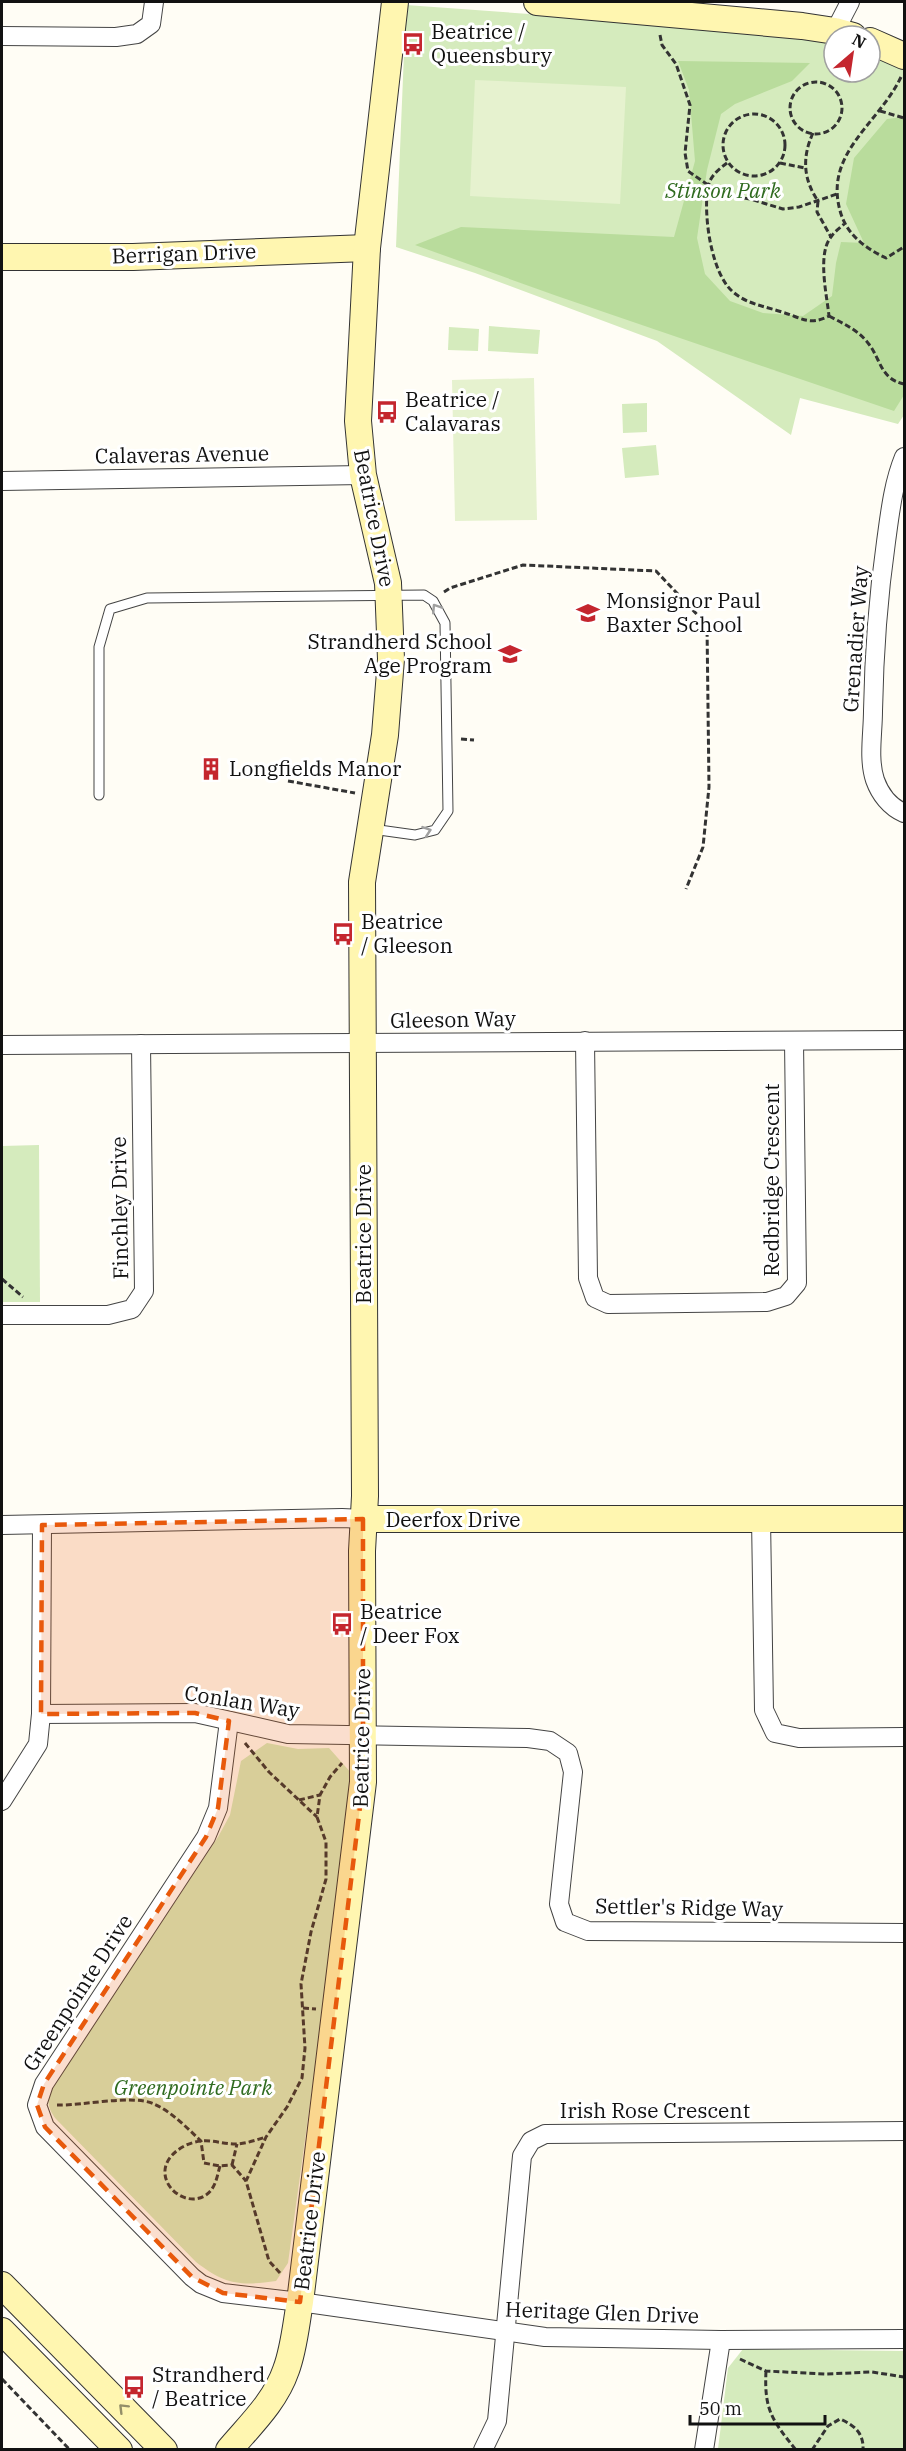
<svg xmlns="http://www.w3.org/2000/svg" width="906" height="2451" font-family="'IBM Plex Serif',serif">
<style>
.green{fill:#d5ebbd}
.forest{fill:#b9dc9c}
.pitch{fill:#e6f2cf}
.lines{fill:none;stroke-linecap:round;stroke-linejoin:round}
.lane-casing{stroke:#444;stroke-width:11}
.street-casing{stroke:#444;stroke-width:20}
.secondary-casing{stroke:#333;stroke-width:28}
.path{stroke:#333;stroke-width:3;stroke-dasharray:6 3;stroke-linecap:butt}
.lane{stroke:#fff;stroke-width:9}
.street{stroke:#fff;stroke-width:18}
.secondary{stroke:#fff6b0;stroke-width:26}
.oneway{stroke:#a0a0a0}
.oneway2{stroke:#948f68}
.marked{fill:#e8590c;fill-opacity:0.2;stroke:#e8590c;stroke-width:4.5;stroke-dasharray:12 8;stroke-linejoin:round}
.labels{text-anchor:middle;stroke-width:6;stroke-linejoin:round;paint-order:stroke}
.poi-label{font-size:21px;fill:#111;stroke:#fff;text-anchor:start}
.park-label{font-size:21px;font-style:italic;fill:#2f6b1f;stroke:#fff}
.street-label{font-size:21px;fill:#111;stroke:#fff}
</style>
<rect width="100%" height="100%" fill="#fffdf5"/>
<g class="green">
<path d="M406,5L751,30L834,43V72H870V53L904,68V415L898,424L800,398L791,435L657,341L475,273L396,247Z"/>
<path d="M489,326L540,330L538,354L488,351Z"/>
<path d="M449,327L479,329L478,351L448,350Z"/>
<path d="M647,403V432L623,433L622,404Z"/>
<path d="M656,445L659,475L625,478L622,448Z"/>
<path d="M39,1145L40,1302H2V1146Z"/>
<path d="M267,1743L298,1749L329,1748L352,1774L332,1944L288,2263L276,2281C240,2286 226,2285 196,2262L56,2119C46,2106 47,2099 54,2085L218,1837L230,1815L241,1761Z"/>
<path d="M743,2349L904,2351V2449H718L728,2368Z"/>
</g>
<path class="forest" d="M678,61L810,63L792,81L735,104L721,114L707,170L697,238L705,274L730,301L763,313L803,316L832,296L836,263L841,242L864,243L846,204L854,158L887,119L904,117V395L894,411L557,296L415,245L461,227L674,237L695,161L689,90Z"/>
<g class="pitch">
<path d="M475,80L626,87L620,204L470,196Z"/>
<path d="M534,378L537,520L455,521L452,380Z"/>
</g>
<g class="lines">
<g class="lane-casing">
<path id="lane" d="M99,795V647L110,609L147,598L424,595L433,601L445,623L448,811L435,830L415,835L372,829"/>
</g>
<g class="street-casing">
<g id="street">
<path d="M835,31L850,2"/>
<path d="M2,36L116,37L137,34L151,24L154,2"/>
<path d="M904,457C893,484 890,513 886,542C878,598 874,655 873,711C873,733 868,759 875,780C880,794 890,807 904,813"/>
<path d="M2,481L363,475"/>
<path d="M585,1041L588,1278L595,1298L608,1304L767,1302L786,1296L797,1283L794,1041"/>
<path d="M2,1045L904,1040"/>
<path d="M2,1315H108L132,1309L144,1291L141,1044"/>
<path d="M761,1518L764,1710L775,1733L799,1738L904,1737"/>
<path d="M2,1525L342,1518L363,1519"/>
<path d="M41,1714L195,1713L288,1734L528,1738L550,1741L568,1753L573,1772L559,1904L565,1922L588,1931L904,1933"/>
<path d="M229,1721L218,1808L206,1837L44,2084L37,2105L45,2127L192,2277L201,2284L223,2293L300,2302L545,2337L721,2340L904,2339"/>
<path d="M2,1801L38,1744L41,1714L42,1525"/>
<path d="M483,2450L497,2421L522,2156L531,2141L545,2134L904,2131"/>
<path d="M704,2450L721,2340"/>
</g>
</g>
<g class="secondary-casing">
<g id="secondary">
<path d="M537,2L802,26L835,31L853,36"/>
<path d="M870,41L904,56"/>
<path d="M2,257H133L367,248"/>
<path d="M363,1519H904"/>
<path d="M2,2285L164,2450"/>
<path d="M2,2331L119,2450"/>
<path d="M229,2450C250,2425 275,2402 286,2370C294,2349 296,2324 300,2302L363,1782L362,1551L365,1496L362,882L385,735L391,659L388,583L363,475L358,421L367,248L395,2"/>
</g>
</g>
<g class="path">
<path d="M660,35L662,45L676,64L690,105L685,153L688,171L708,185L730,196L750,199L783,209L799,207L837,194"/>
<path d="M901,77C878,125 822,154 841,214C848,236 867,249 886,258L904,247"/>
<circle cx="816" cy="108" r="26"/>
<path d="M880,111L904,118"/>
<circle cx="754" cy="145" r="31"/>
<path d="M813,133C802,157 803,179 818,201L817,212L831,237"/>
<path d="M727,163C719,169 710,176 708,187C703,214 711,272 732,291C746,304 764,306 782,312C802,318 809,326 829,316C827,296 817,254 831,237C834,232 840,228 844,224"/>
<path d="M780,163L805,168"/>
<path d="M829,316C844,324 858,330 868,343C881,359 880,379 904,384"/>
<path d="M444,592L450,588L523,565L656,571L707,625L709,787L703,847L686,889"/>
<path d="M461,739L474,740"/>
<path d="M288,781L355,793"/>
<path d="M2,1279L23,1297"/>
<path d="M245,1743L269,1772L317,1817"/>
<path d="M299,1800L320,1795"/>
<path d="M303,2008L316,2009"/>
<path d="M57,2105C82,2106 133,2094 154,2104C172,2112 187,2128 201,2141L204,2163L220,2166L232,2165L246,2181"/>
<path d="M232,2165L237,2144"/>
<path d="M220,2166C217,2176 216,2188 206,2195C187,2208 159,2187 166,2165C171,2151 188,2142 202,2141C213,2140 224,2144 235,2144C245,2144 256,2140 266,2137"/>
<path d="M280,2273L269,2261L246,2181L266,2137L287,2107L302,2078L305,2048L301,1984L311,1932L326,1879V1842L317,1817L320,1795L330,1777L342,1763"/>
<path d="M740,2359L766,2371L825,2374L872,2372L904,2377"/>
<path d="M766,2371C764,2410 772,2420 796,2450"/>
<path d="M2,2379L70,2450"/>
<path d="M812,2450L828,2426L840,2419C854,2425 864,2433 863,2450"/>
</g>
<use href="#lane" class="lane"/>
<use href="#street" class="street"/>
<use href="#secondary" class="secondary"/>
</g>
<defs><path id="oneway-chevron" d="M-2-3.5L2.5 0L-2 3.5" fill="none" stroke-width="1.6" stroke-linecap="round" stroke-linejoin="round" transform="scale(1.5)"/></defs>
<g class="oneway">
<use href="#oneway-chevron" transform="translate(436 608) rotate(-123)"/>
<use href="#oneway-chevron" transform="translate(427 831) rotate(-19)"/>
</g>
<use class="oneway2" href="#oneway-chevron" transform="translate(123 2408) rotate(-135)"/>
<path class="marked" d="M363,1519V1782L300,2302L223,2293L192,2277L45,2127L37,2105L44,2084L206,1837L218,1808L229,1721L195,1713L41,1714L42,1525Z"/>
<defs>
<g id="bus-bare" transform="scale(1.8)"><path d="M-5-6H5V4H4V6H2V4H-2V6H-4V4H-5ZM-3.5-4V0h7V-4ZM-3.5 1.2v1.5H-2V1.2ZM2 1.2v1.5H3.5V1.2Z" fill="#c4262e" stroke="#fff" stroke-width="2.5" paint-order="stroke"/></g>
<g id="school-bare" transform="scale(1.8)"><path d="M0-5L7-2L0 1L-7-2ZM-4 1L0 2.5L4 1V4Q0 6-4 4Z" fill="#c4262e" stroke="#fff" stroke-width="2.5" paint-order="stroke"/></g>
<g id="building-bare" transform="scale(1.8)"><path d="M-4-6H4V6H1V3H-1V6H-4ZM-2.5-4.3h1.7v1.8h-1.7ZM.8-4.3h1.7v1.8H.8ZM-2.5-1h1.7V.8h-1.7ZM.8-1h1.7V.8H.8Z" fill="#c4262e" stroke="#fff" stroke-width="2.5" paint-order="stroke"/></g>
</defs>
<g fill-rule="evenodd">
<use href="#bus-bare" x="413" y="44"/>
<use href="#bus-bare" x="387" y="412"/>
<use href="#school-bare" x="588" y="613"/>
<use href="#school-bare" x="510" y="654"/>
<use href="#building-bare" x="211" y="769"/>
<use href="#bus-bare" x="343" y="934"/>
<use href="#bus-bare" x="342" y="1624"/>
<use href="#bus-bare" x="134" y="2387"/>
</g>
<g class="labels">
<g class="poi-label">
<text x="431" y="39">Beatrice /<tspan x="431" dy="24">Queensbury</tspan></text>
<text x="405" y="407">Beatrice /<tspan x="405" dy="24">Calavaras</tspan></text>
<text x="606" y="608">Monsignor Paul<tspan x="606" dy="24">Baxter School</tspan></text>
<text x="492" y="649" text-anchor="end">Strandherd School<tspan x="492" dy="24">Age Program</tspan></text>
<text x="229" y="776">Longfields Manor</text>
<text x="361" y="929">Beatrice<tspan x="361" dy="24">/ Gleeson</tspan></text>
<text x="360" y="1619">Beatrice<tspan x="360" dy="24">/ Deer Fox</tspan></text>
<text x="152" y="2382">Strandherd<tspan x="152" dy="24">/ Beatrice</tspan></text>
</g>
<g class="park-label">
<text x="723" y="198">Stinson Park</text>
<text x="193" y="2095">Greenpointe Park</text>
</g>
<g class="street-label">
<text transform="translate(184 254) rotate(-2)" y="7">Berrigan Drive</text>
<text transform="translate(182 455) rotate(-1)" y="7">Calaveras Avenue</text>
<text transform="translate(374 518) rotate(79)" y="7">Beatrice Drive</text>
<text transform="translate(856 639) rotate(-86)" y="7">Grenadier Way</text>
<text transform="translate(453 1020) rotate(-1)" y="7">Gleeson Way</text>
<text transform="translate(772 1180) rotate(-90)" y="7">Redbridge Crescent</text>
<text transform="translate(120 1208) rotate(-91)" y="7">Finchley Drive</text>
<text transform="translate(364 1234) rotate(-90)" y="7">Beatrice Drive</text>
<text x="453" y="1527">Deerfox Drive</text>
<text transform="translate(242 1702) rotate(9)" y="7">Conlan Way</text>
<text transform="translate(362 1738) rotate(-89)" y="7">Beatrice Drive</text>
<text transform="translate(689 1908) rotate(1)" y="7">Settler's Ridge Way</text>
<text transform="translate(78 1993) rotate(-57)" y="7">Greenpointe Drive</text>
<text x="655" y="2118">Irish Rose Crescent</text>
<text transform="translate(310 2221) rotate(-83)" y="7">Beatrice Drive</text>
<text transform="translate(602 2313) rotate(2)" y="7">Heritage Glen Drive</text>
</g>
</g>
<rect width="906" height="2451" fill="none" stroke="#111111" stroke-width="6"/>
<g transform="translate(852 54) rotate(29)"><circle r="28" fill="#ffffff" stroke="#a0a0a0" stroke-width="1.5"/>
<path d="M0-4.5L10 22L0 15L-10 22Z" fill="#c4262e"/>
<text y="-9" font-size="16" font-weight="bold" text-anchor="middle" fill="#111111">N</text>
</g>
<path d="M690 2415v9h135v-9" fill="none" stroke="#111111" stroke-width="3"/>
<text x="699" y="2415" font-size="18" fill="#111111" stroke="#ffffff" stroke-width="4.5" paint-order="stroke">50 m</text>
</svg>
